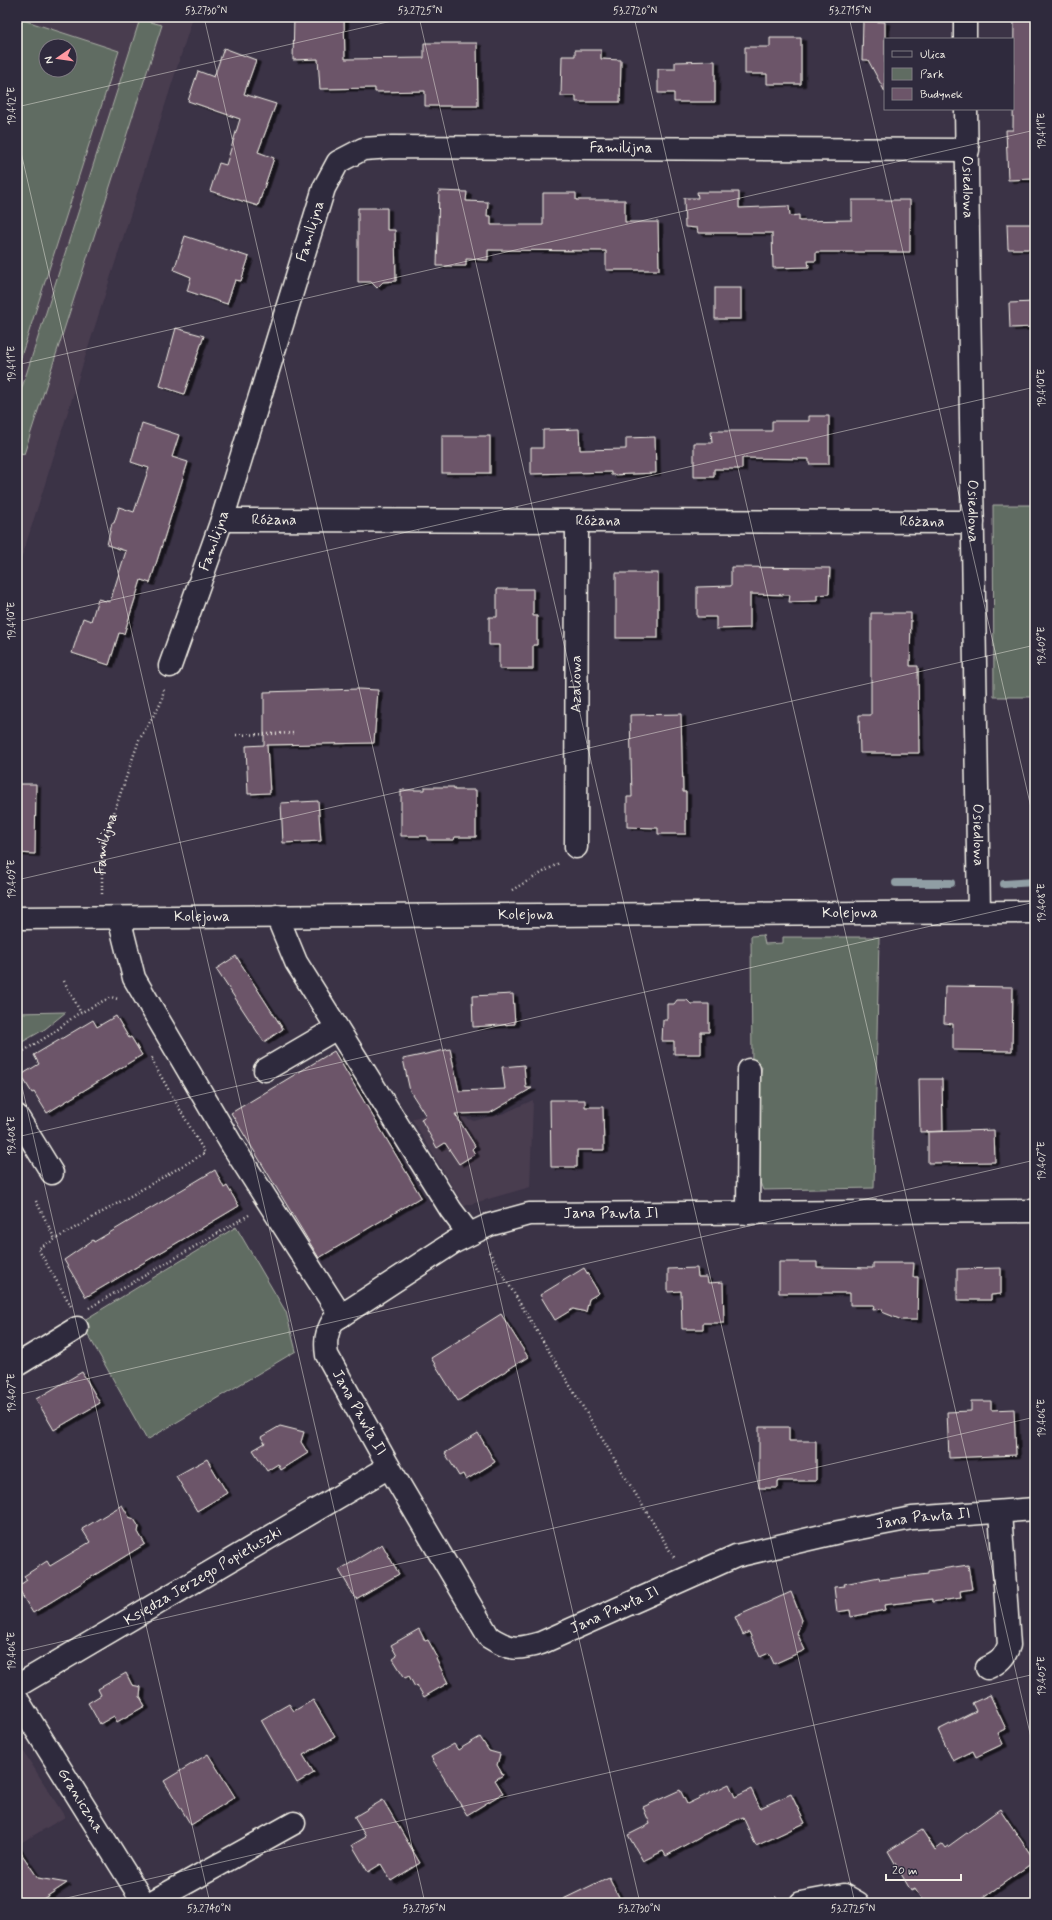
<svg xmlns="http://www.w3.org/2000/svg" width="1052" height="1920" font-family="Mynerve,sans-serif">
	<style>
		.built { fill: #4a3d50; fill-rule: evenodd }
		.green { fill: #606c62; stroke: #aaaea5; fill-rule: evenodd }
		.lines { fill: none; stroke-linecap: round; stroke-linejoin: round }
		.stream { stroke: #909ea4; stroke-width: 8 }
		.building { fill: #6c5569; stroke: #f4f1e8; filter: url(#shadow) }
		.minor-casing { stroke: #f4f1e8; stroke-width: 25 }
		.path { stroke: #f4f1e8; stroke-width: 2.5; stroke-dasharray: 1 3; stroke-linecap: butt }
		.minor { stroke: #2f2a3d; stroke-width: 22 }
		.ticks { fill: none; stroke: #f4f1e8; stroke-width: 1; stroke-opacity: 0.45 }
		.labels { text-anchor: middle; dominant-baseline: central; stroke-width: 4; stroke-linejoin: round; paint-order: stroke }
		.street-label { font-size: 15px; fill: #f4f1e8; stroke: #2f2a3d }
		.neatline { fill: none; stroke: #f4f1e8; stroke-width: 1.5 }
		.ticks-label { font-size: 10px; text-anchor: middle; fill: #f4f1e8 }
	</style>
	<defs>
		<filter id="shadow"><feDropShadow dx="4.5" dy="2.5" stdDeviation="0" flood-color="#0009"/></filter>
	</defs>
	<rect width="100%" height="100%" fill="#3b3346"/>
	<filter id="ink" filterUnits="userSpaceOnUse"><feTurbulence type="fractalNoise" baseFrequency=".025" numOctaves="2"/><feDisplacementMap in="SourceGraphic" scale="8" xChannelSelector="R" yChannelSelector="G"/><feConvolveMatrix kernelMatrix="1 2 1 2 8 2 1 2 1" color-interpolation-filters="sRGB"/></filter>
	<g filter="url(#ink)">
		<g class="built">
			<path d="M17,17H193L17,572ZM46,46H70V70H46Z"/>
			<path d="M533,1100L530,1187L464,1206L412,1119L441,1109L474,1121L505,1113Z"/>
			<path d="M17,1741L65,1817L17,1845Z"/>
		</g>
		<g class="green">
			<path d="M17,18L119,51L17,369ZM46,46H70V70H46Z"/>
			<path d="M140,19L162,25L24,454L17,452V403Z"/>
			<path d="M993,505H1035V697H994Z"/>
			<path d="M763,935L765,944L783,943V937H879L874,1188L763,1190L758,1177V1085L762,1067L752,1068L751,936Z"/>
			<path d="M66,1012L45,1029L17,1045V1013Z"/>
			<path d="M236,1227L286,1312L296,1351L147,1440L81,1322Z"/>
		</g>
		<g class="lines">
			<g class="stream">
				<path d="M896,883H951"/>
				<path d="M1004,884L1035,882"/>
			</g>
		</g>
		<g class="building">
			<path d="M294,17H344L345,59L424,58V43H477L478,106H425V91L375,92V88L320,89L318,59L293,60Z"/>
			<path d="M1014,17H1035V179L1008,180L1006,130H1013Z"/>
			<path d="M863,21L885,22V92L868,60H862Z"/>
			<path d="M770,38H801V84H767V74H745V47H770Z"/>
			<path d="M224,48L256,60L244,94L276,104L258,152L274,158L258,206L210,191L219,163L226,165L240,119L188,101L198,71L214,77Z"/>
			<path d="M575,50H601V59L621,60L620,102H576V96H561L562,56H575Z"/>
			<path d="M715,61V102H674V93H658V69H675V62Z"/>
			<path d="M439,191L467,192L466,201L488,202L487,216H491V225H543V193H576V200H625V222H658L659,270H606V251L488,250V260L466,259V266H437Z"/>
			<path d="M697,192H739V208L789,206L790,216L799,215V221L852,220V200H910V252H816V261H808L809,267L773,268L772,233H698L697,228L685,227L684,198H698Z"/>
			<path d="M358,208H387V230H395L396,281L383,282L377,288L371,282H358Z"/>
			<path d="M1007,224H1035V245H1032V249H1008Z"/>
			<path d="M185,236L249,257L241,281L235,280L227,304L187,291L191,277L174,270Z"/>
			<rect x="715" y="288" width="26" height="31"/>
			<path d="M1035,302V327L1010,328L1009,303Z"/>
			<path d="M176,328L204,336L184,394L160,386Z"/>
			<path d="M809,416H829V464H809V459L742,458V469H714V477H694V443H712L711,431H772V421H809Z"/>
			<path d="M142,423L179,435L172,457L188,462L150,583L141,580L124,634L119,633L109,665L72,653L83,618L91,621L98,599L110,602L126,551L107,545L112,523H114L119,507L134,512L149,468L131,462Z"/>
			<path d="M579,429L580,450L626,449V438L655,437L656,473L611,475V472L531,474V448H543V430Z"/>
			<rect x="442" y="436" width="48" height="37"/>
			<path d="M731,567L830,568L829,594L817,595V601L789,602L790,595L750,594V628L716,629V617H697V587L731,586Z"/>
			<rect x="616" y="573" width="42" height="65"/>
			<path d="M497,589H533V616H537V645H533V669H499V645H489V617H497Z"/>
			<path d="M871,613H911L910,666H918L919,753H860L859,715H871Z"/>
			<path d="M358,689L378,690L374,743L267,745L270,793L248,794L246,746L264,745V692Z"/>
			<path d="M681,714L683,792H686V834H658V828L627,827V797H632L630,715Z"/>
			<path d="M17,784H36L35,854L17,853Z"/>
			<path d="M425,787H454V790H476V837H455L454,840H427V836H401V790H425Z"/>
			<path d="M318,801L321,841L283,843L281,803Z"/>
			<path d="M236,956L283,1029L264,1042L216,969Z"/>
			<path d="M945,986L1013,987L1012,1051L953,1050V1024L944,1023Z"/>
			<path d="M513,994L515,1024L473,1027L472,996Z"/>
			<path d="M677,1000H687L691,1004H709V1032H701V1054H674V1041H662L663,1020H667V1004H674Z"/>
			<path d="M116,1016L129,1038L131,1037L142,1055L47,1113L34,1092L32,1093L21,1075L39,1064L34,1055L93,1020L97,1027Z"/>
			<path d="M450,1049L459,1091L505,1089L502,1067L524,1065L526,1088H532L490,1113L455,1114L475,1146L472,1149L475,1154L459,1164L445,1143L437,1148L421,1119L426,1116L410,1091L403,1059Z"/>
			<path d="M334,1051L421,1197L319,1258L231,1113Z"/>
			<path d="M919,1079H942L943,1131L920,1132Z"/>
			<path d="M550,1100H585V1107H603L604,1150H577V1167H551Z"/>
			<path d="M994,1130L995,1162L928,1163V1132Z"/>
			<path d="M215,1170L224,1188L227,1186L239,1206L86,1297L64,1260L93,1240L94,1242Z"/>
			<path d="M779,1262H817V1267L873,1268V1263H914L913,1277H918L917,1320H902L882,1312L883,1309L873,1310L874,1305H850V1293H779Z"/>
			<path d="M584,1268L599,1293L589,1299L586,1312L573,1309L555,1320L540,1295Z"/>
			<path d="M697,1268L698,1277H707L708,1283L723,1282L724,1323H703V1329H682L681,1291L668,1292V1269Z"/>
			<path d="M1001,1268V1294L991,1295V1300H957V1269Z"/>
			<path d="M501,1314L528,1357L458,1401L431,1358Z"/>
			<path d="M82,1372L100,1403L54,1430L36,1399Z"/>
			<path d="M971,1401H991V1410L1014,1409L1016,1455L949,1458L947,1412L971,1411Z"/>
			<path d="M280,1426L304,1432L301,1442L308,1453L281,1470L278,1464L267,1471L253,1450L265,1443L261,1437Z"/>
			<path d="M759,1427H789V1441H816V1481H778V1488H759Z"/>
			<path d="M478,1433L495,1462L466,1480L463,1474L459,1476L445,1453Z"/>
			<path d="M207,1459L227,1493L197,1511L176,1476Z"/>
			<path d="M122,1505L129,1517L134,1519L139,1527L138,1532L145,1544L33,1613L17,1587L27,1580L24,1576L47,1561L50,1566L90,1542L82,1529Z"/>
			<path d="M382,1544L399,1574L356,1599L339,1570Z"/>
			<path d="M968,1565L972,1589L960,1591L961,1598L932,1602V1599L884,1605L885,1610L851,1617L850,1610L837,1612L834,1587L845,1586L844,1584L879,1577L880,1580L928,1574V1571Z"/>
			<path d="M791,1592L802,1620L797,1633L805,1650L774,1664L769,1653L760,1657L749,1632L743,1635L735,1617Z"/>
			<path d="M419,1629L425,1641L428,1640L438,1658L436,1659L448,1683L424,1697L417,1685L415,1687L409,1676L405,1678L393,1659L397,1656L391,1645Z"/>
			<path d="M126,1673L132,1685L141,1687L140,1697L145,1706L117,1722L114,1716L100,1724L88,1703L101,1695L98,1689Z"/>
			<path d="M990,1695L1006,1729L998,1733L1003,1744L976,1757L973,1751L953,1761L938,1730L976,1711L972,1703Z"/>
			<path d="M313,1700L335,1737L303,1755L314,1773L297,1783L261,1720L289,1704L294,1711Z"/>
			<path d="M480,1737L489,1751L500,1754L497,1765L503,1775L495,1780L503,1793L467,1815L431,1757L454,1744L458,1750Z"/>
			<path d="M208,1754L235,1797L191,1825L164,1781Z"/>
			<path d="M729,1784L735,1797L751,1789L760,1808L791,1794L805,1823L756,1846L743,1817L703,1835L666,1856L663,1851L643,1861L628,1835L650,1824L643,1807L680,1790L687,1804Z"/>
			<path d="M383,1800L420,1863L391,1881L381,1864L368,1872L352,1845L366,1837L354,1817Z"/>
			<path d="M1000,1809L1035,1861L977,1902L924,1903L915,1889L911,1891L888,1851L922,1830L935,1850L943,1844L946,1848Z"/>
			<path d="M17,1847L38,1878L67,1883L37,1903H17Z"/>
			<path d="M609,1877L622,1903H555Z"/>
		</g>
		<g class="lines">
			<g class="minor-casing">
				<g id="minor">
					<path d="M965,17V39"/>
					<path id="s2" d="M966,109L979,912"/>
					<path id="s3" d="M222,520L973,522"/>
					<path id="s4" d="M170,666L222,520L324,188L338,162L363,149L392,147L968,150"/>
					<path id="s5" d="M576,847L577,522"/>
					<path d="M277,916L296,962L451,1210L469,1234"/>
					<path id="s6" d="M17,918L1035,912"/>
					<path d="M119,918L134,978L232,1145L341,1316"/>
					<path d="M265,1070L337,1028"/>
					<path d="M17,1116L52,1173"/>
					<path id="s7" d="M1035,1211L529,1214L489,1225L454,1242L333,1321C326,1333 325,1342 327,1355L389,1467L489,1637C509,1650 518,1650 541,1643L736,1556L839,1532L912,1518L1035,1509"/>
					<path d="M748,1213L749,1070"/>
					<path d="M17,1365L77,1328"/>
					<path d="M987,1668C999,1663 1005,1657 1009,1645L1000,1512"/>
					<path id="s8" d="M17,1686L389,1467"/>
					<path id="s9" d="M17,1699L144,1903"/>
					<path d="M150,1903L294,1823"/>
					<path d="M801,1903L844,1895L858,1903"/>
				</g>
			</g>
			<g class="path">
				<path d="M236,735L296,733"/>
				<path d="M512,890L559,863"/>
				<path id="s1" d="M102,894V847L139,740L161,703L164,689"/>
				<path d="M64,981L81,1013"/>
				<path d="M17,1055L53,1033L76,1015L111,997L118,999"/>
				<path d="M36,1201L55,1239"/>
				<path d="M489,1252L675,1559"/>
				<path d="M71,1306L38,1249L205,1153L151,1059L154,1057"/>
				<path d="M89,1308L249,1215"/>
				<path d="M17,1649L21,1655"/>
				<path d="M765,1903L779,1896"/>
			</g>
			<use href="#minor" class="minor"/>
		</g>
	</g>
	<path class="ticks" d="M204,17L640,1903M419,17L855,1903M634,17L1035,1755M849,17L1035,825M17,107L409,17M17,135L425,1903M17,365L1035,130M17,622L1035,387M17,880L1035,645M17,1065L210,1903M17,1137L1035,902M17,1395L1035,1160M17,1652L1035,1417M45,1903L1035,1674"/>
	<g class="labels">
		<g class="street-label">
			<text stroke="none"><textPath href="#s4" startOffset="818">Familijna</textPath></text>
			<text stroke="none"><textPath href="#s2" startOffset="78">Osiedlowa</textPath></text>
			<text stroke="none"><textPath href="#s4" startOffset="457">Familijna</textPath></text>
			<text stroke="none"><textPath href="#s2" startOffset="402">Osiedlowa</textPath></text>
			<text stroke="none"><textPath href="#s3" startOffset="52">Różana</textPath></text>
			<text stroke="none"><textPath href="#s3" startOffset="376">Różana</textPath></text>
			<text stroke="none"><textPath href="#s3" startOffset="700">Różana</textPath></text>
			<text stroke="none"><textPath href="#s4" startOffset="133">Familijna</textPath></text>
			<text stroke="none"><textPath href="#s5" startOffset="163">Azaliowa</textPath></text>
			<text stroke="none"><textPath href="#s2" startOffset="726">Osiedlowa</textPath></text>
			<text stroke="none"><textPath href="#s1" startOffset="51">Familijna</textPath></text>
			<text stroke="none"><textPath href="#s6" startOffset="833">Kolejowa</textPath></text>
			<text stroke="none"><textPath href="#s6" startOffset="509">Kolejowa</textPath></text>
			<text stroke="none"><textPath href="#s6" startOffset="185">Kolejowa</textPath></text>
			<text x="611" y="1214">Jana Pawła II</text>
			<text stroke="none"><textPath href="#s7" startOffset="832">Jana Pawła II</textPath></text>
			<text stroke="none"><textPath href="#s7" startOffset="1551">Jana Pawła II</textPath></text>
			<text stroke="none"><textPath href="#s8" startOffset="216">Księdza Jerzego Popiełuszki</textPath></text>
			<text stroke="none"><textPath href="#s7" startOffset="1227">Jana Pawła II</textPath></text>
			<text stroke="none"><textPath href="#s9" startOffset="120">Graniczna</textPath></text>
		</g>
	</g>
	<rect width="1052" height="1920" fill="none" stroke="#2f2a3d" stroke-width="44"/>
	<rect x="884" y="38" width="130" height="72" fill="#2f2a3d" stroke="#7e7a81"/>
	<rect x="892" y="51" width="20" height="6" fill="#2f2a3d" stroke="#7e7a81"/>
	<text x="920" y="58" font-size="12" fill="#f4f1e8">Ulica</text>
	<rect x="892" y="68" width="20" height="12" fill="#606c62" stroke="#7e7a81"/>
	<text x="920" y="78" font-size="12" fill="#f4f1e8">Park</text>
	<rect x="892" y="88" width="20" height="12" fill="#6c5569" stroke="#7e7a81"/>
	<text x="920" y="98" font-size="12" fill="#f4f1e8">Budynek</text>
	<g transform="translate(58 58) rotate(257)"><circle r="19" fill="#2f2a3d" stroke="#7e7a81"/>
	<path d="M0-3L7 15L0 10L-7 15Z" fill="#ff9aa2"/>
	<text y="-6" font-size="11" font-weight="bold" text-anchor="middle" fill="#f4f1e8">N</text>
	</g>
	<path d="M886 1874v6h75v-6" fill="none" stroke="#f4f1e8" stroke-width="2"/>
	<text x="892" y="1874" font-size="12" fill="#f4f1e8" stroke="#2f2a3d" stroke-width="3" paint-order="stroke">20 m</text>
	<rect x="22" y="22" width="1008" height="1876" class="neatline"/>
	<g class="ticks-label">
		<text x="206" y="14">53.2730°N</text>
		<text x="420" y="14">53.2725°N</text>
		<text x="635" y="14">53.2720°N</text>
		<text x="850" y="14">53.2715°N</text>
		<text transform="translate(11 106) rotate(-90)" y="4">19.412°E</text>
		<text transform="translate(1041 131) rotate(-90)" y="4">19.411°E</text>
		<text transform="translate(11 364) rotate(-90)" y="4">19.411°E</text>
		<text transform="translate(1041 388) rotate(-90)" y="4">19.410°E</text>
		<text transform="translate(11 621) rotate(-90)" y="4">19.410°E</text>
		<text transform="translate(1041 646) rotate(-90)" y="4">19.409°E</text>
		<text transform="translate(11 879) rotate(-90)" y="4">19.409°E</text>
		<text transform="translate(1041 903) rotate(-90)" y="4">19.408°E</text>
		<text transform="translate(11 1136) rotate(-90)" y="4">19.408°E</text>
		<text transform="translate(1041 1161) rotate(-90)" y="4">19.407°E</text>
		<text transform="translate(11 1393) rotate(-90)" y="4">19.407°E</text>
		<text transform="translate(1041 1418) rotate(-90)" y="4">19.406°E</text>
		<text transform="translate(11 1651) rotate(-90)" y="4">19.406°E</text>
		<text transform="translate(1041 1676) rotate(-90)" y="4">19.405°E</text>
		<text x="209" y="1912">53.2740°N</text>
		<text x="424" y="1912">53.2735°N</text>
		<text x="639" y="1912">53.2730°N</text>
		<text x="853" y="1912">53.2725°N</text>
	</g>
</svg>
